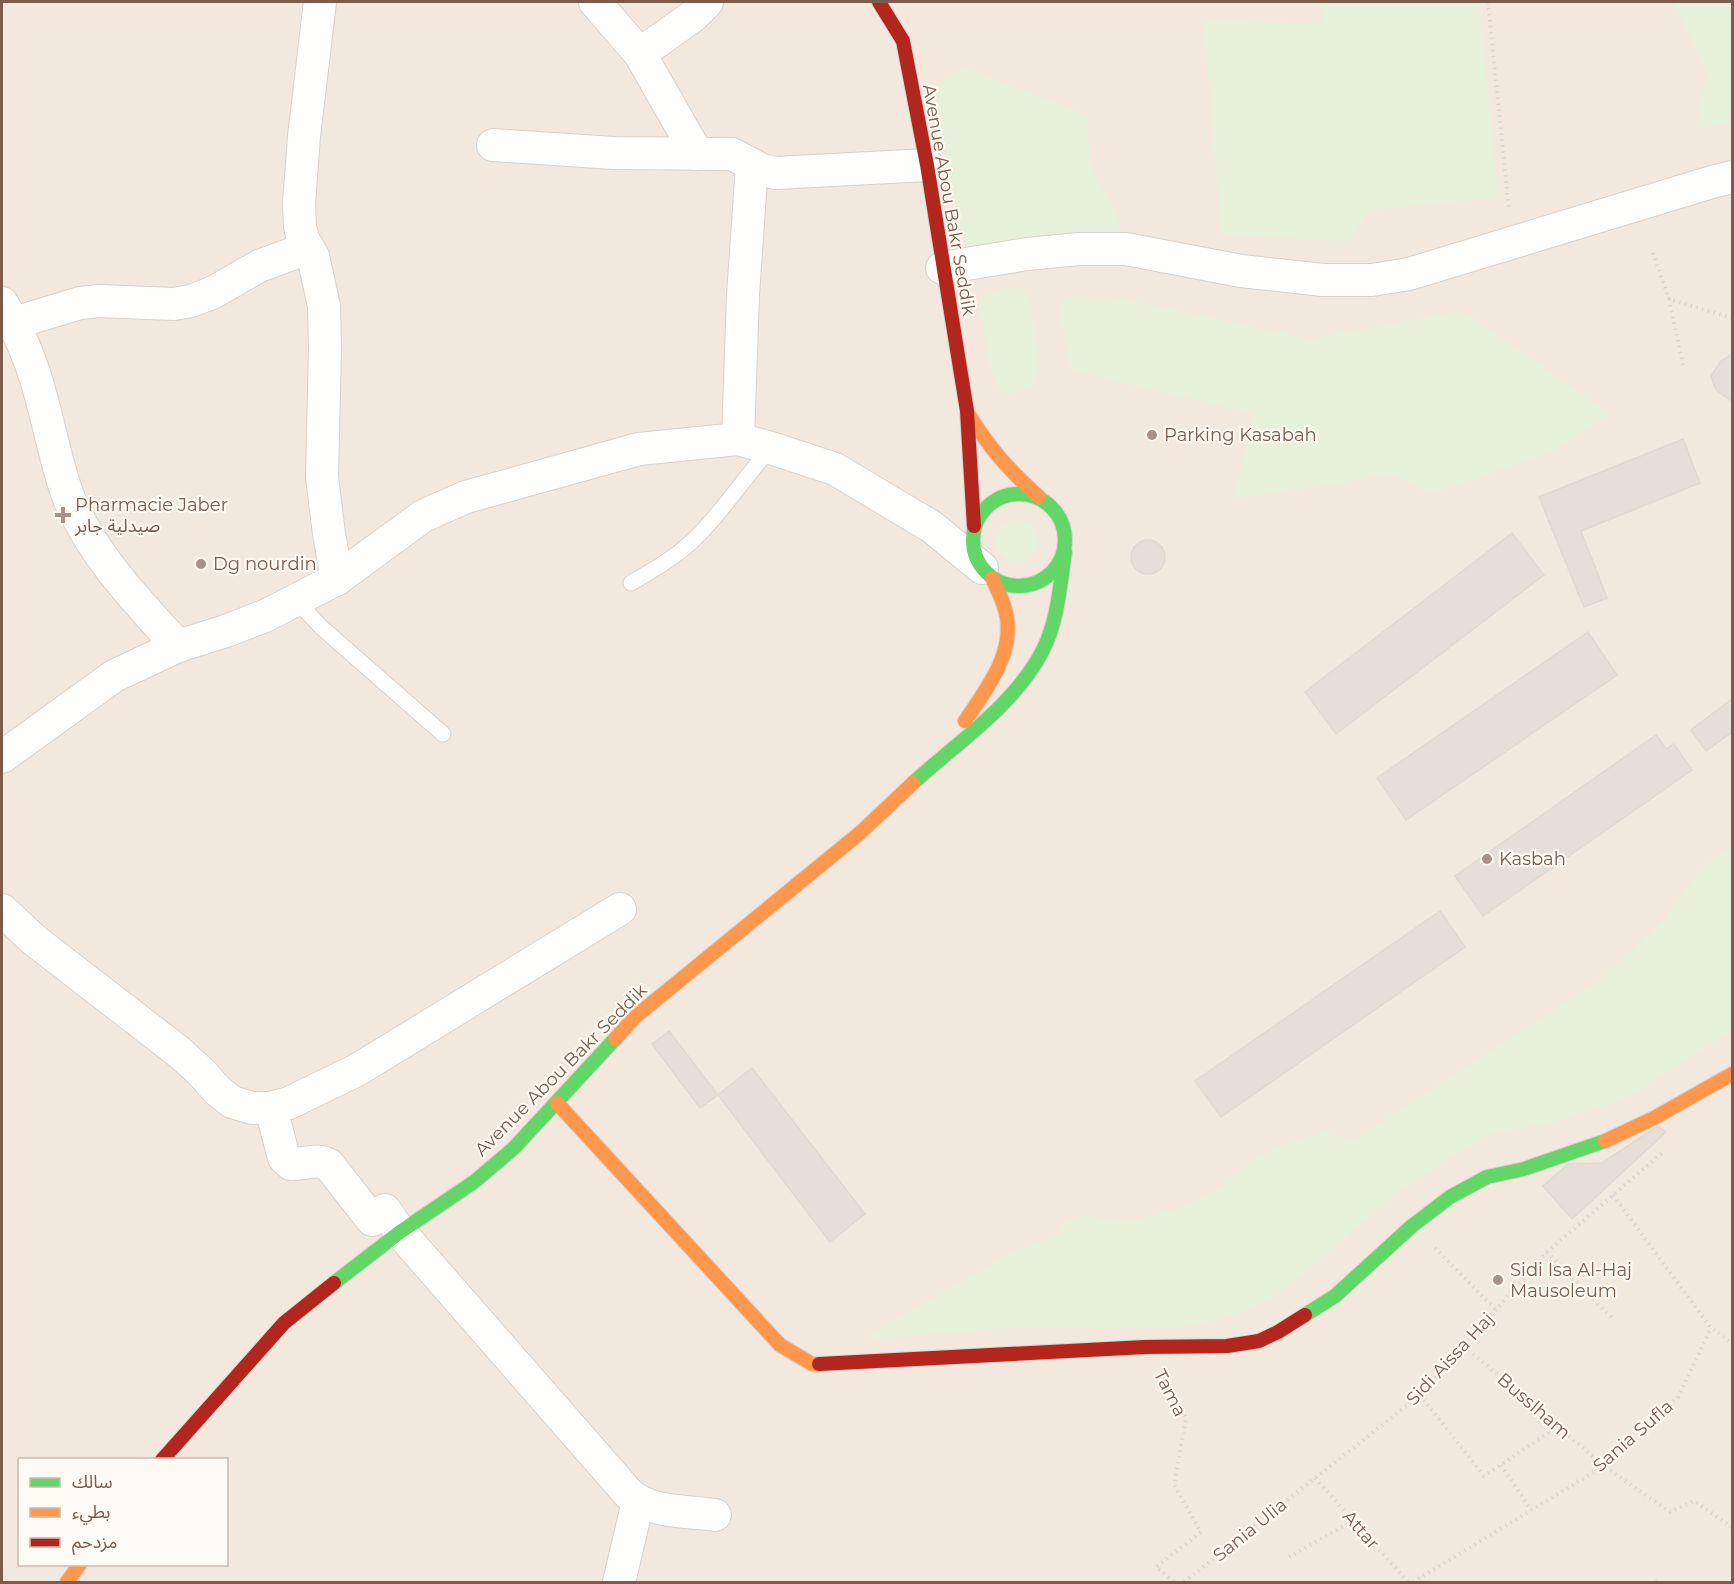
<svg xmlns="http://www.w3.org/2000/svg" width="1734" height="1584" font-family="Montserrat,'Noto Sans Arabic',sans-serif">
	<style>
		.residential { fill: #f2e8de; fill-rule: evenodd }
		.green { fill: #e7f0db }
		.building { fill: #e6ded7; stroke: #e2d8d2; stroke-width: 1.5 }
		.lines { fill: none; stroke-linecap: round; stroke-linejoin: round }
		.lane-casing { stroke: #d7d1cb; stroke-width: 17 }
		.street-casing { stroke: #d7d1cb; stroke-width: 34 }
		.fast-casing { stroke: #d9d2cb; stroke-width: 16 }
		.slow-casing { stroke: #d9d2cb; stroke-width: 16 }
		.jam-casing { stroke: #d9d2cb; stroke-width: 16 }
		.path { stroke: #dcd5d0; stroke-width: 4; stroke-dasharray: 1.5 4.5; stroke-linecap: butt }
		.lane { stroke: #fefefd; stroke-width: 15 }
		.street { stroke: #fefefd; stroke-width: 32 }
		.fast { stroke: #63d668; stroke-width: 14 }
		.slow { stroke: #ff974d; stroke-width: 14 }
		.jam { stroke: #b3261e; stroke-width: 14 }
		.poi-dot { fill: #a69286; stroke: #fffaf3; stroke-width: 2 }
		.labels { text-anchor: middle; dominant-baseline: central; stroke-width: 4.5; stroke-linejoin: round; paint-order: stroke }
		.street-label { font-size: 18px; fill: #7a5c4d; stroke: #fffaf3 }
		.poi-label { font-size: 18px; fill: #7a5c4d; stroke: #fffaf3; text-anchor: start }
	</style>
	<rect width="100%" height="100%" fill="#f9f5f0"/>
	<path class="residential" d="M2,2H1732V1582H2ZM20,1460H226V1564H20Z"/>
	<g class="green">
		<path d="M1322,2H1479L1498,198L1370,210L1349,241L1221,235L1204,21L1322,24Z"/>
		<path d="M1673,2H1732V123L1696,129L1707,73Z"/>
		<path d="M965,68L1087,115L1090,169L1116,210L1122,237L967,252L929,89Z"/>
		<path d="M1018,287L1030,296L1039,362L1032,386C1023,391 1011,398 1001,390C989,381 983,320 980,302C986,290 1005,289 1018,287Z"/>
		<path d="M1075,296L1120,298L1310,339L1463,311L1610,414L1550,453L1430,494L1395,474L1234,499L1254,414L1071,370L1059,307Z"/>
		<circle cx="1017" cy="541" r="21"/>
		<path d="M1732,847V1030L1629,1097L1553,1122L1490,1134L1447,1160L1388,1200L1306,1272L1266,1301L1236,1314L1209,1323L1168,1328L1014,1327L861,1340L1011,1253L1061,1235L1060,1225L1082,1215L1125,1222L1178,1209L1216,1191L1256,1158L1300,1139L1326,1133L1354,1140L1600,980L1665,919L1701,869Z"/>
	</g>
	<g class="building">
		<path d="M1732,354V401L1716,390L1711,376L1720,362Z"/>
		<path d="M1683,439L1700,483L1581,531L1607,598L1584,607L1539,497Z"/>
		<path d="M1512,533L1544,575L1336,734L1305,692Z"/>
		<circle cx="1148" cy="557" r="17"/>
		<path d="M1588,632L1617,675L1406,820L1377,778Z"/>
		<path d="M1732,699V732L1706,751L1691,730Z"/>
		<path d="M1656,735L1666,749L1674,744L1692,770L1483,916L1455,876Z"/>
		<path d="M1440,911L1465,947L1221,1117L1195,1081Z"/>
		<path d="M669,1031L718,1095L700,1108L652,1044Z"/>
		<path d="M752,1068L865,1214L830,1242L718,1095Z"/>
		<path d="M1658,1126L1666,1132L1572,1219L1543,1186L1568,1164L1602,1163Z"/>
	</g>
	<g class="lines">
		<g class="lane-casing">
			<g id="lane">
				<path d="M631,583C648,573 666,563 682,550C717,521 741,481 771,448"/>
				<path d="M296,600L321,627L443,734"/>
			</g>
		</g>
		<g class="street-casing">
			<g id="street">
				<path d="M320,2L304,136L299,204L300,227L303,239L313,256L324,306L325,348L322,477L329,534L337,579"/>
				<path d="M595,2L640,54L697,154"/>
				<path d="M640,54L693,16L707,2"/>
				<path d="M493,145L613,153L732,154L762,170L776,173L927,165"/>
				<path d="M942,268L1027,254L1079,249H1126L1241,271L1323,280H1372L1409,274L1712,182L1732,177"/>
				<path d="M2,303C21,334 34,368 43,404C51,434 57,466 68,496C91,554 137,601 178,646"/>
				<path d="M14,323L80,303L99,301L174,304L191,301L214,292L259,266L308,248"/>
				<path d="M738,439L743,295L752,165"/>
				<path d="M2,757L114,676L178,646L226,631L267,615L337,579L423,516L466,497L639,449L738,439L771,448L835,469L932,527L982,568"/>
				<path d="M2,910L34,940L179,1052L201,1072L218,1091L232,1102L252,1108H271L289,1103L357,1070L620,909"/>
				<path d="M271,1108L284,1158L291,1164C305,1165 316,1157 329,1165L372,1220L385,1210L400,1232L629,1494C651,1513 687,1511 715,1515"/>
				<path d="M619,1582L638,1502"/>
			</g>
		</g>
		<g class="fast-casing">
			<g id="fast">
				<circle cx="1019" cy="540" r="46"/>
				<path d="M913,783C958,742 1015,705 1043,650C1058,620 1060,585 1065,552"/>
				<path d="M334,1283L400,1232L474,1182L514,1148L615,1039"/>
				<path d="M1305,1315L1335,1296L1412,1226L1450,1197L1487,1177L1524,1169L1605,1141"/>
			</g>
		</g>
		<g class="slow-casing">
			<g id="slow">
				<path d="M969,415C991,450 1008,469 1039,497"/>
				<path d="M965,721C985,691 1013,656 1007,618C1005,604 998,591 992,578"/>
				<path d="M615,1039L635,1017L860,833L913,783"/>
				<path d="M557,1103L780,1345L812,1364H819"/>
				<path d="M1605,1141L1654,1118L1732,1074"/>
				<path d="M67,1582L80,1564"/>
			</g>
		</g>
		<g class="jam-casing">
			<g id="jam">
				<path d="M879,2L903,41L927,165L967,411L974,526"/>
				<path d="M819,1364L1145,1347L1227,1346L1259,1341L1278,1332L1305,1315"/>
				<path d="M162,1460L284,1323L334,1283"/>
			</g>
		</g>
		<g class="path">
			<path d="M1488,2L1509,210"/>
			<path d="M1653,253L1669,299"/>
			<path d="M1683,365L1669,299L1732,318"/>
			<path d="M1613,1195L1711,1328L1732,1343"/>
			<path d="M1435,1248L1496,1310"/>
			<path d="M1547,1252L1613,1319"/>
			<path d="M1464,1346L1604,1466L1670,1512L1694,1501L1732,1527"/>
			<path d="M1163,1379L1186,1418L1174,1485L1201,1532L1156,1567L1174,1582"/>
			<path d="M1420,1395L1484,1476L1557,1427"/>
			<path d="M1501,1465L1531,1510"/>
			<path d="M1315,1478L1408,1582"/>
			<path d="M1289,1557L1353,1521"/>
			<path d="M1184,1582L1420,1395L1547,1252L1662,1153"/>
			<path d="M1413,1582L1604,1466L1678,1397L1711,1328"/>
			<path d="M1656,1582L1660,1580"/>
		</g>
		<use href="#lane" class="lane"/>
		<use href="#street" class="street"/>
		<use href="#fast" class="fast"/>
		<use href="#slow" class="slow"/>
		<use href="#jam" class="jam"/>
	</g>
	<g class="poi-dot">
		<circle cx="1152" cy="435" r="6"/>
		<path d="M60 506h6v6h6v6h-6v6h-6v-6h-6v-6h6z"/>
		<circle cx="201" cy="564" r="6"/>
		<circle cx="1487" cy="859" r="6"/>
		<circle cx="1498" cy="1280" r="6"/>
	</g>
	<g class="labels">
		<g class="street-label">
			<text transform="translate(949 200) rotate(80)">Avenue Abou Bakr Seddik</text>
			<text transform="translate(561 1070) rotate(-45)">Avenue Abou Bakr Seddik</text>
			<text transform="translate(1450 1359) rotate(-47)">Sidi Aissa Haj</text>
			<text transform="translate(1170 1393) rotate(63)">Tama</text>
			<text transform="translate(1534 1406) rotate(41)">Busslham</text>
			<text transform="translate(1633 1436) rotate(-41)">Sania Sufla</text>
			<text transform="translate(1250 1530) rotate(-39)">Sania Ulia</text>
			<text transform="translate(1361 1530) rotate(49)">Attar</text>
		</g>
		<g class="poi-label">
			<text x="1164" y="435">Parking Kasabah</text>
			<text x="75" y="505">Pharmacie Jaber<tspan x="75" dy="21">صيدلية جابر</tspan></text>
			<text x="213" y="564">Dg nourdin</text>
			<text x="1499" y="859">Kasbah</text>
			<text x="1510" y="1270">Sidi Isa Al-Haj<tspan x="1510" dy="21">Mausoleum</tspan></text>
		</g>
	</g>
	<rect width="1734" height="1584" fill="none" stroke="#7a5c4d" stroke-width="6"/>
	<rect x="18" y="1458" width="210" height="108" fill="#fffaf3" stroke="#cabbb1" stroke-width="1.5"/>
	<rect x="30" y="1478" width="30" height="9" fill="#63d668" stroke="#cabbb1" stroke-width="1.5"/>
	<text x="72" y="1488" font-size="18" fill="#7a5c4d">سالك</text>
	<rect x="30" y="1508" width="30" height="9" fill="#ff974d" stroke="#cabbb1" stroke-width="1.5"/>
	<text x="72" y="1518" font-size="18" fill="#7a5c4d">بطيء</text>
	<rect x="30" y="1538" width="30" height="9" fill="#b3261e" stroke="#cabbb1" stroke-width="1.5"/>
	<text x="72" y="1548" font-size="18" fill="#7a5c4d">مزدحم</text>
</svg>
